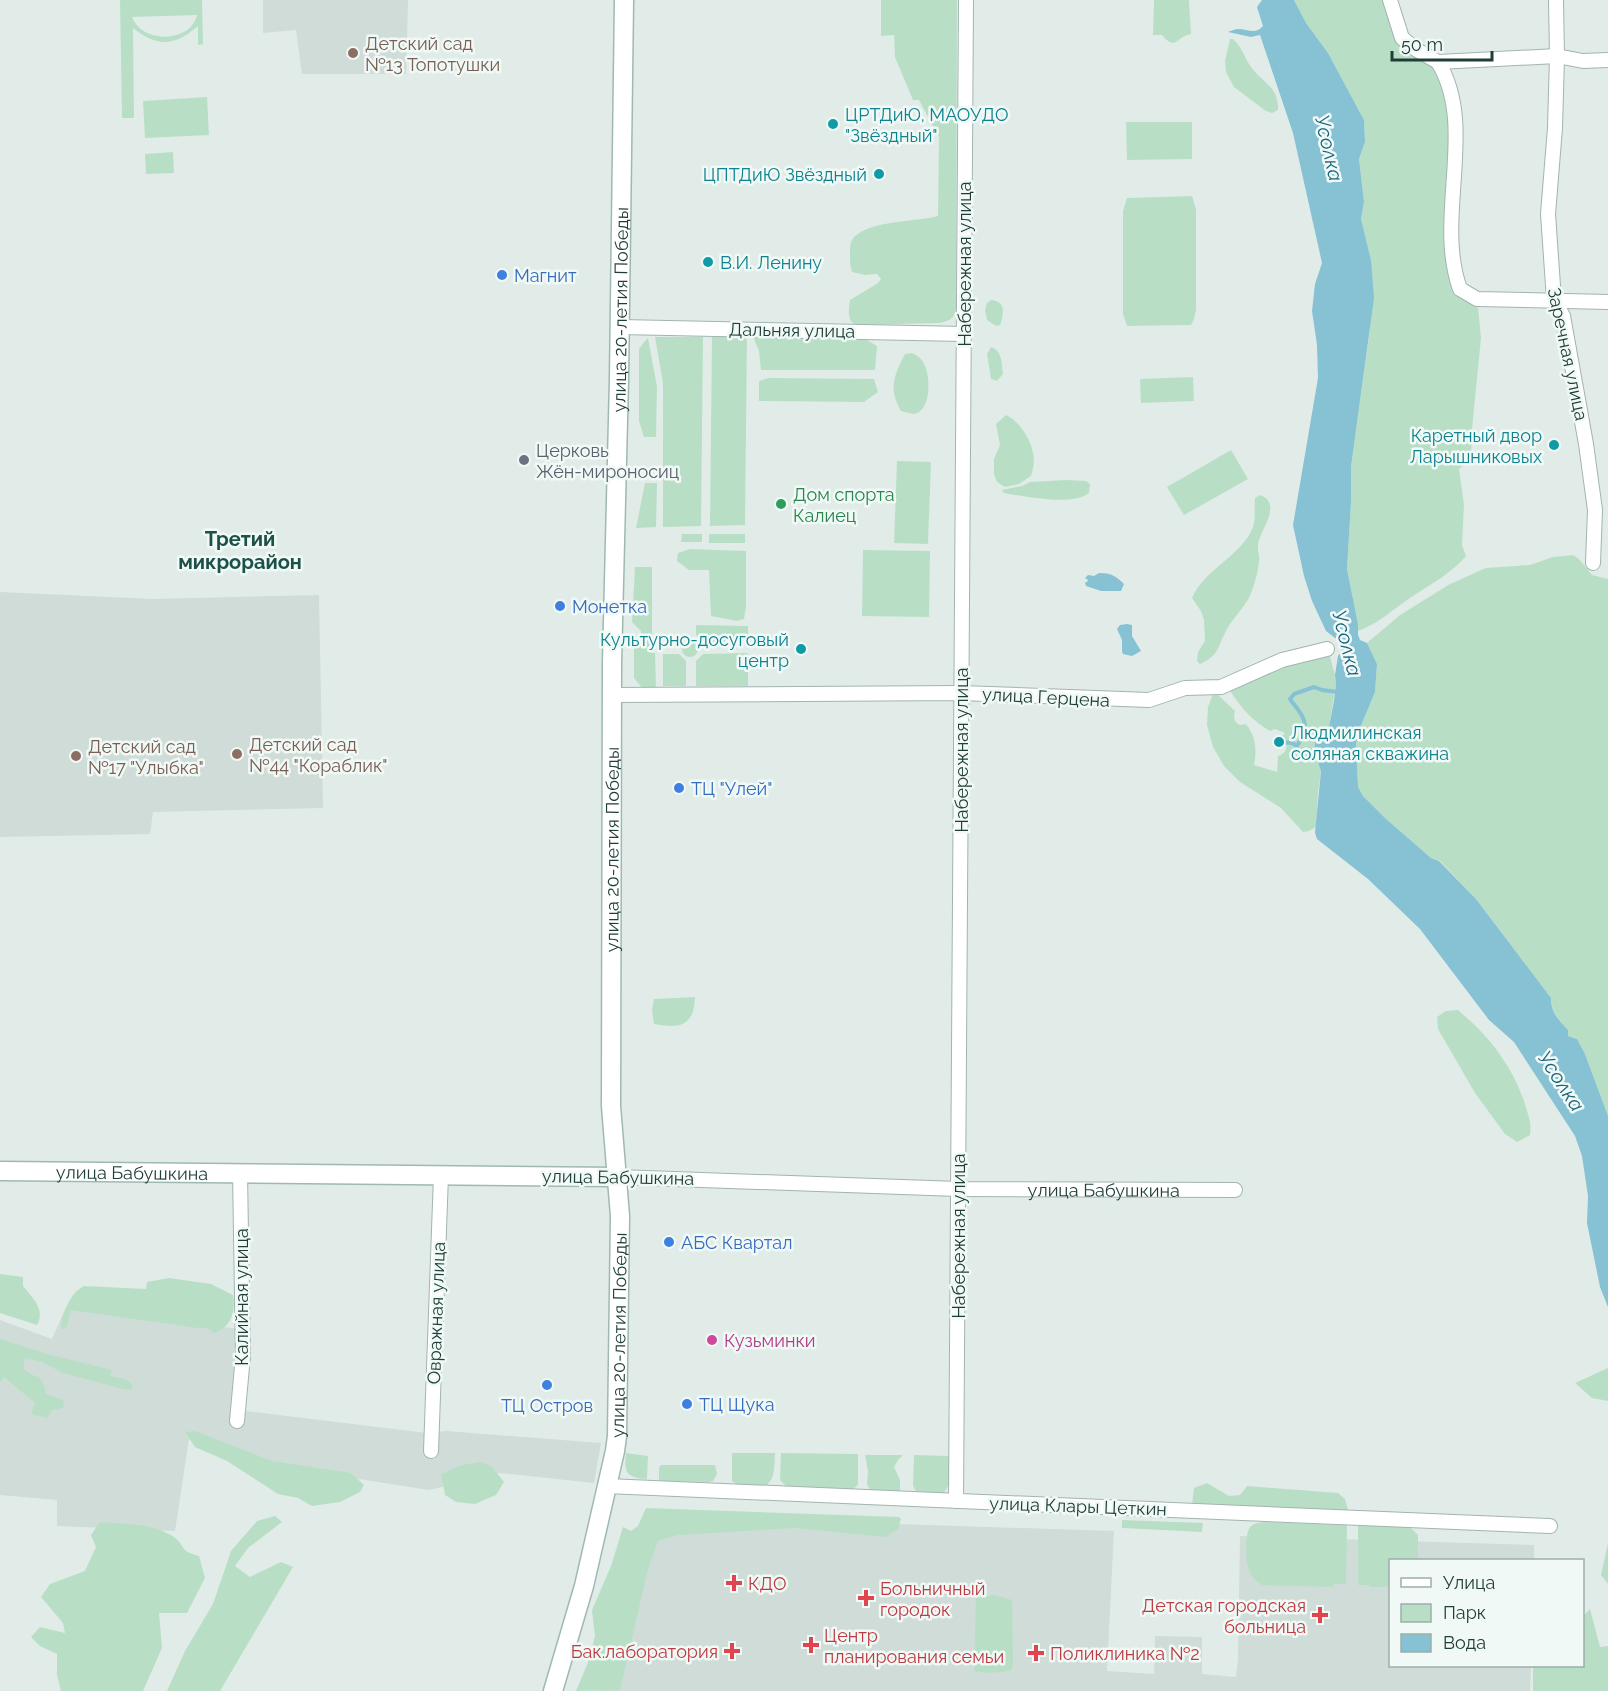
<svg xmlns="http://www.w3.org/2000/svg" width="1608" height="1691" font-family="Raleway,sans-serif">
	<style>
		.built { fill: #cfdcd7 }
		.green { fill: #b8dfc6; fill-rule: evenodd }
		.water { fill: #86c1d4 }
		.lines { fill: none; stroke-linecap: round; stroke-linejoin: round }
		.stream { stroke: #86c1d4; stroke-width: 4 }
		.street-casing { stroke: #a3b4b0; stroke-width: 16 }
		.secondary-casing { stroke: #9fb9b2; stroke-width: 21 }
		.street { stroke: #fff; stroke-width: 14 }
		.secondary { stroke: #fff; stroke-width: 18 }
		.education-dot { fill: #8d6e63; stroke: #f1f9f6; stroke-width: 2 }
		.culture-dot { fill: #0f9aa8; stroke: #f1f9f6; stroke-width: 2 }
		.shop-dot { fill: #3f7fe0; stroke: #f1f9f6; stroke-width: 2 }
		.worship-dot { fill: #6b7280; stroke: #f1f9f6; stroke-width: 2 }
		.leisure-dot { fill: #2e9e5b; stroke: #f1f9f6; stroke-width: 2 }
		.hotel-dot { fill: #d1479c; stroke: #f1f9f6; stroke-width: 2 }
		.health-dot { fill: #e0444e; stroke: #f1f9f6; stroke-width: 2 }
		.labels { text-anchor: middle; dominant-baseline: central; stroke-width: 5; stroke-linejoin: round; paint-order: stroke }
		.education-label { font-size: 18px; fill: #785e54; stroke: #f1f9f6; text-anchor: start }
		.culture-label { font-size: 18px; fill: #0d838f; stroke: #f1f9f6; text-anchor: start }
		.street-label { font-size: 18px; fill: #203e39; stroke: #f1f9f6 }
		.shop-label { font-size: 18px; fill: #366cbe; stroke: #f1f9f6; text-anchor: start }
		.worship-label { font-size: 18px; fill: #5b616d; stroke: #f1f9f6; text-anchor: start }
		.leisure-label { font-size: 18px; fill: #27864d; stroke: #f1f9f6; text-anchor: start }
		.hotel-label { font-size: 18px; fill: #b23c85; stroke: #f1f9f6; text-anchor: start }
		.health-label { font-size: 18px; fill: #be3a42; stroke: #f1f9f6; text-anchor: start }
		.water-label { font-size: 20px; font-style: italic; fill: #17637d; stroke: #f1f9f6 }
		.neighbourhood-label { font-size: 20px; font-weight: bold; fill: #1b5149; stroke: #f1f9f6 }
	</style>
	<rect width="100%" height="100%" fill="#e1ece8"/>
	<g class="built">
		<path d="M263,0H408L406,74H302L296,30L263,33Z"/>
		<path d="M0,592L153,599L319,595L323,808L153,812L150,834L0,837Z"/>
		<path d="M66,1307L247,1330L245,1411L427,1433L446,1431L601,1443L594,1483L500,1473L429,1490L257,1463L189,1439L175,1531L57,1526V1500L0,1495V1320L52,1339Z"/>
		<path d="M646,1516L1114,1531L1107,1671L1154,1674L1155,1636L1202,1637V1674L1236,1677L1238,1659L1240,1536L1534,1545V1560H1390V1666H1531L1530,1691H597Z"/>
	</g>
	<g class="green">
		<path d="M120,0H202L203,44L198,45V26C174,47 157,47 133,28L134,118H122ZM197,15C191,43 142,44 132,17Z"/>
		<path d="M881,0H957L956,312C953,319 948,321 940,323L857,325C846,322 849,309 850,300L878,283L881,279L877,274L865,275L852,272C850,266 850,260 850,254C850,247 850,241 855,236C874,220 915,222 938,216L939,137L919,100H913L895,57L894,35L881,36Z"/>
		<path d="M1154,0H1189L1191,34C1177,36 1176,52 1162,35H1153Z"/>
		<path d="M1294,0H1387L1399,35L1435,64L1450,106L1447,244L1471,301L1478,308L1481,338L1472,429L1471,458L1459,469L1464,505L1462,545L1466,556C1451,574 1429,585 1410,598C1392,610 1378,624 1358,631V624L1347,569L1351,502V467L1370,329L1371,260L1361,219L1364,202L1359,159L1365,142L1364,120L1328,53L1306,23Z"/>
		<path d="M1230,39H1233C1242,47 1244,57 1251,67C1262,82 1279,87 1278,110L1272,113L1266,111L1234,87L1226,72L1225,61Z"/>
		<path d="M207,97L209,135L145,138L143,101Z"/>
		<path d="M1126,122H1192V159L1127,160Z"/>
		<path d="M173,152L174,173L146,174L145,154Z"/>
		<path d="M1192,196L1196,209V310L1194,319L1191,325L1127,326L1123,314V211L1127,198Z"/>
		<path d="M991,300C1006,301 1004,314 1000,325L996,326L987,320L985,310L987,303Z"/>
		<path d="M762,333L789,340L801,335L821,340H867L877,346L875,370H761L759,351L753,337Z"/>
		<path d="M655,337H703L701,526L663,527V383Z"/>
		<path d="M712,337H747L745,525L710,526Z"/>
		<path d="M648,338L657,387L656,437H644L639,421V349L644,342Z"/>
		<path d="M991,347C1002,350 1002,364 1003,374L997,381L991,379L987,354Z"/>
		<path d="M912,353C916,355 920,357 923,362C930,373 932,403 919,412C914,416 906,412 901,411C888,388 894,376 905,354Z"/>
		<path d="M1193,377L1194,401L1141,403L1140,379Z"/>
		<path d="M769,378L874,379L878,392L864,402L759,401V381Z"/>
		<path d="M1006,415C1021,422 1034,444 1034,461C1034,466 1032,472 1031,476L1019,484L1005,487L997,482L994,474V459L1000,445L996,424Z"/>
		<path d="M1231,450L1248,479L1184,515L1167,487Z"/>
		<path d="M897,461L931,462L928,544L894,543Z"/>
		<path d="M1066,480L1086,481L1090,484L1089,493C1072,506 1030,497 1009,494L1004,493L1002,490L1022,486L1030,482Z"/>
		<path d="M645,483H657L656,527L636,528Z"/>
		<path d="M1260,495C1283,503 1261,529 1258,544C1257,550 1260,556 1259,562C1258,572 1253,590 1249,598C1242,610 1231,620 1225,633C1217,649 1218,656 1200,664L1197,661L1198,652L1205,641L1204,620L1201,611L1192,598C1205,568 1241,557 1253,527C1256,518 1254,507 1255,498Z"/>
		<path d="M682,534H702V542H681Z"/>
		<rect x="709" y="534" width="36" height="9"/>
		<path d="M690,549L746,551V607L744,619L737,621L711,616L709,570H689L677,561L678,553Z"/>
		<path d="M863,550L930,551L929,617L862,616Z"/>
		<path d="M1573,555L1579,559L1592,575L1608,579V1116L1585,1054L1577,1039L1568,1036V1030C1559,1020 1552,1013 1551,998L1476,899L1440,861L1431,858L1385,818L1363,796L1358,787L1356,744L1360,728L1375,692L1377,664L1367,643L1400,615L1450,584L1486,568L1530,565L1553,557Z"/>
		<path d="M635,567H652V653H655L656,689H643L634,678V642L641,638V631L632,622Z"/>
		<path d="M696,625L748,626V641L703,642L696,635Z"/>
		<circle cx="690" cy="649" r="8"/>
		<path d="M748,653V686H696V661L703,654Z"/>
		<path d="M1329,653L1335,675L1336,684L1329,727L1315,743L1314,751L1321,771L1318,793L1316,827L1309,831L1303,832L1281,808L1240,782L1224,766L1213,747L1207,725L1208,707L1214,691L1235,711C1233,717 1234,722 1240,725L1246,724C1256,737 1257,749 1254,765L1277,772L1278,756C1288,753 1289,743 1282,736L1285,733L1275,729L1270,731C1251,720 1239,706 1228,687L1284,663Z"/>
		<path d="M663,654H679L686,661V686H663Z"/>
		<path d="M695,997C694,1026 680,1029 654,1024L652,1010L654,999Z"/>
		<path d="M1458,1010C1489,1036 1512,1065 1525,1104C1528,1115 1532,1123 1530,1135L1517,1142L1505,1134L1475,1093L1438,1029L1437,1017L1446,1011Z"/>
		<path d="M0,1274L23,1277V1286C32,1297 46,1310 37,1325L0,1313Z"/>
		<path d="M169,1278L211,1284L233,1295C236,1311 231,1328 214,1333L206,1328H198L71,1310L67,1326L63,1330L61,1327C63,1312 70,1293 84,1286L146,1289L147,1282Z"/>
		<path d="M0,1339L47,1354L112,1370L110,1376C119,1378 129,1378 133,1387L130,1390L123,1389L63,1373L42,1362L25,1358L23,1369L32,1375L39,1377L44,1385L46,1394L64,1400L63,1408L52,1410L47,1418L31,1414L35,1403L4,1377L0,1382Z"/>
		<path d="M1608,1368V1401L1592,1398L1575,1383Z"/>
		<path d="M195,1431L272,1461L351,1473L364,1485L360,1492L340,1502L312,1506L298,1498L278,1494L227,1461L195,1447L185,1432Z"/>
		<path d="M626,1453L648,1456L647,1479C626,1478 624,1472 626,1453Z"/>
		<path d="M732,1453H775C774,1464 776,1477 767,1485L736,1484L732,1481Z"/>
		<path d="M781,1453L858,1454V1485L853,1489L786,1486L780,1480Z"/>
		<path d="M865,1455H903L898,1460L894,1467L900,1480V1491L870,1490L867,1484L868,1471Z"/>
		<path d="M914,1455L949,1456C949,1468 953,1485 943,1493L916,1491L913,1486Z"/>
		<path d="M481,1462L492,1467L504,1482L496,1495L475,1504L456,1502L445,1495L441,1474L462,1465Z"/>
		<path d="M661,1465H715L717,1474L713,1481L709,1482L661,1481L659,1480V1468Z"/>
		<path d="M1207,1483L1229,1496L1240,1495L1247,1486L1338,1493L1345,1499L1348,1510L1246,1508L1198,1505L1192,1504L1194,1488Z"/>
		<path d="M646,1508L899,1517L901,1519L898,1529L885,1537L796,1528L677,1535L658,1541L648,1569L620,1690L576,1691L589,1660L595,1636L592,1610L611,1566L623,1527L631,1531L638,1526Z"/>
		<path d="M275,1516L282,1522L248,1548L235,1566L250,1577L281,1562L293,1567L220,1691H167L185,1651L213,1604L231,1551L257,1521Z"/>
		<path d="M1122,1520L1203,1523L1202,1532L1122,1528Z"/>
		<path d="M100,1522C125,1524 153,1523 174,1537C186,1546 179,1551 199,1556L205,1578L187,1613H159L162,1648L143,1691H61L57,1675V1654L40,1646L31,1637L40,1627L65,1633L63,1623L41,1597L50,1584L85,1571L96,1547L91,1535Z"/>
		<path d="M1264,1522L1347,1525L1346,1584H1334L1333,1587L1262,1585C1258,1582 1254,1579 1251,1575C1245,1566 1244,1536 1250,1527C1254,1523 1258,1523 1264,1522Z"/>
		<path d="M1358,1526H1409L1418,1535V1560H1390V1587H1370L1369,1585H1358Z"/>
		<path d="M1608,1543V1584L1601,1575Z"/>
		<path d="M994,1595L1012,1600L1013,1665L1011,1670C1001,1673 985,1674 974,1671L976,1598Z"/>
		<path d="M1590,1609L1600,1647L1608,1646V1691H1533V1666H1582L1583,1616Z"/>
	</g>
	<g class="water">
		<path d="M1262,0H1294L1306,23L1328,53L1364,120L1365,142L1359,159L1364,202L1361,219L1371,260L1374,298L1351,467V502L1347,569L1358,624V635L1360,640L1367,643L1377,664L1375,692L1360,728L1356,744L1358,787L1363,796L1385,818L1431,858L1439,861L1476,899L1551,998C1551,1013 1559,1020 1568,1030V1036L1577,1039L1585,1054L1608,1116V1307L1600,1287L1587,1223L1588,1196L1582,1156L1575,1136L1514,1042L1489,1020L1420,929L1368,879L1317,839L1315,833L1321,771L1314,751L1315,743L1329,727L1334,701L1336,684L1335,675L1338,656L1342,651L1339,641L1326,631L1312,601L1304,576L1293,525L1318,378L1317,345L1312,311L1315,284L1322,263L1293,133L1260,35L1251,37L1228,32C1231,31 1235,29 1238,29C1248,29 1255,35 1263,26L1257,7Z"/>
		<path d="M1099,573C1111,573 1116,576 1124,584L1121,591H1101L1086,586L1085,582H1087L1088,580L1085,578L1088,575L1094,576Z"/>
		<path d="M1127,624L1132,625V636L1141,651L1132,656L1123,654L1122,651V640L1117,629L1120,625Z"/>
	</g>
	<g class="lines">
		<path class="stream" d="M1279,742L1292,743L1297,746C1305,733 1309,725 1299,711C1296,706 1293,704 1290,699L1294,694L1314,687L1322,690L1338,692"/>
		<g class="street-casing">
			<g id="street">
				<path d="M1390,0L1402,38L1417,50L1438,62L1557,56L1583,61L1608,60"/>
				<path d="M1556,0L1557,56L1555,128L1548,214L1554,300L1563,316L1586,444L1595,510L1593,563"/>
				<path d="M1438,62C1478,127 1434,217 1460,289L1477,299L1608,302"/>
				<path d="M620,327L964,334"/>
				<path d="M612,695L961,693L1149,700L1185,688L1221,687L1282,660L1327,649"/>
				<path id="s1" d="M618,1177L958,1189L1235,1190"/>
				<path d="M237,1421L243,1356L240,1173"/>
				<path d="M431,1451L441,1175"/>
				<path d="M606,1486L1550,1526"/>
				<path d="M956,1501L966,0"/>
			</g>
		</g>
		<g class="secondary-casing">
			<g id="secondary">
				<path id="s2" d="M0,1171L618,1177"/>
				<path id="s3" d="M553,1691L584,1586L615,1451L617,1436L620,1216L611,1106L612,663L619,379L624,0"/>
			</g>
		</g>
		<use href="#street" class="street"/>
		<use href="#secondary" class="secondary"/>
	</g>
	<g class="education-dot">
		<circle cx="353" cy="53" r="6"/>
		<circle cx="237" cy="754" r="6"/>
		<circle cx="76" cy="756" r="6"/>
	</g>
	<g class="culture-dot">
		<circle cx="833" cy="124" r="6"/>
		<circle cx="879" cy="174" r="6"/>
		<circle cx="708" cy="262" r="6"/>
		<circle cx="1554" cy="445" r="6"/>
		<circle cx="801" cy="649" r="6"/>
		<circle cx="1279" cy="742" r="6"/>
	</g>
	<g class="shop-dot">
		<circle cx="502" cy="275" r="6"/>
		<circle cx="560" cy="606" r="6"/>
		<circle cx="679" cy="788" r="6"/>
		<circle cx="669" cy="1242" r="6"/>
		<circle cx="547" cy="1385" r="6"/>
		<circle cx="687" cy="1404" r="6"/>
	</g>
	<circle class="worship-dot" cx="524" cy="460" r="6"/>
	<circle class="leisure-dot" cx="781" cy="504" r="6"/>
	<circle class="hotel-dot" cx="712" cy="1340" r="6"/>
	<g class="health-dot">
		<path d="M731 1574h6v6h6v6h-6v6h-6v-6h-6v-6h6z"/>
		<path d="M863 1589h6v6h6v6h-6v6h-6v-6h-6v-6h6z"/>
		<path d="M1317 1606h6v6h6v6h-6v6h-6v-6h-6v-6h6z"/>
		<path d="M808 1636h6v6h6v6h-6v6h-6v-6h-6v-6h6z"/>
		<path d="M729 1642h6v6h6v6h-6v6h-6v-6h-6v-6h6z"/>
		<path d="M1033 1644h6v6h6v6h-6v6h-6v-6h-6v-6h6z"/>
	</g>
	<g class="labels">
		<g class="education-label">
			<text x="365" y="43">Детский сад<tspan x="365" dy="21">№13 Топотушки</tspan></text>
			<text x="249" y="744">Детский сад<tspan x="249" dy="21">№44 "Кораблик"</tspan></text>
			<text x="88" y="746">Детский сад<tspan x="88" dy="21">№17 "Улыбка"</tspan></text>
		</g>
		<g class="culture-label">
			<text x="845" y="114">ЦРТДиЮ, МАОУДО<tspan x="845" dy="21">"Звёздный"</tspan></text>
			<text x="867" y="174" text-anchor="end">ЦПТДиЮ Звёздный</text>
			<text x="720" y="262">В.И. Ленину</text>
			<text x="1542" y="435" text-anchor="end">Каретный двор<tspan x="1542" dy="21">Ларышниковых</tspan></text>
			<text x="789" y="639" text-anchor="end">Культурно-досуговый<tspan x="789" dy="21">центр</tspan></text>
			<text x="1291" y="732">Людмилинская<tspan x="1291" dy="21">соляная скважина</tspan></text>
		</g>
		<g class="street-label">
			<text transform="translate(964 264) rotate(-90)">Набережная улица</text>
			<text stroke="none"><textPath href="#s3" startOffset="1390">улица 20-летия Победы</textPath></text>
			<text transform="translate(792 330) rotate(1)">Дальняя улица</text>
			<text transform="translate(1568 354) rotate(78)">Заречная улица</text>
			<text transform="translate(1046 697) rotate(3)">улица Герцена</text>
			<text transform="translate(961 750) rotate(-90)">Набережная улица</text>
			<text stroke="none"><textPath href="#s3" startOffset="850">улица 20-летия Победы</textPath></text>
			<text stroke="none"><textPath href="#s2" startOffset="132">улица Бабушкина</textPath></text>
			<text transform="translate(618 1177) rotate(1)">улица Бабушкина</text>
			<text stroke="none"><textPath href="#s1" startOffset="486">улица Бабушкина</textPath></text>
			<text transform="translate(958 1236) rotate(-90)">Набережная улица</text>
			<text transform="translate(241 1297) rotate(-90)">Калийная улица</text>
			<text transform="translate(436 1313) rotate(-88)">Овражная улица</text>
			<text stroke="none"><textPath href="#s3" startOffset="364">улица 20-летия Победы</textPath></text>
			<text transform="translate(1078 1506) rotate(2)">улица Клары Цеткин</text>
		</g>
		<g class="shop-label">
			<text x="514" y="275">Магнит</text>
			<text x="572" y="606">Монетка</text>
			<text x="691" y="788">ТЦ "Улей"</text>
			<text x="681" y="1242">АБС Квартал</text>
			<text x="699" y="1404">ТЦ Щука</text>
			<text x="547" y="1405" text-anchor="middle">ТЦ Остров</text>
		</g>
		<g class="worship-label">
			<text x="536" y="450">Церковь<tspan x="536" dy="21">Жён-мироносиц</tspan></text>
		</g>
		<g class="leisure-label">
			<text x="793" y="494">Дом спорта<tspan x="793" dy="21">Калиец</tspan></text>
		</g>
		<g class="hotel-label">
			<text x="724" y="1340">Кузьминки</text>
		</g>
		<g class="health-label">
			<text x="748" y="1583">КДО</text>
			<text x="880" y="1588">Больничный<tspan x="880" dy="21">городок</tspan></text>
			<text x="1306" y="1605" text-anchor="end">Детская городская<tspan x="1306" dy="21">больница</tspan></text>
			<text x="824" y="1635">Центр<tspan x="824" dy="21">планирования семьи</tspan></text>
			<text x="718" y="1651" text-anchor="end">Бак.лаборатория</text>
			<text x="1050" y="1653">Поликлиника №2</text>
		</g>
		<g class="water-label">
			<text transform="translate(1329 148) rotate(77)">Усолка</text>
			<text transform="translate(1347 643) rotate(76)">Усолка</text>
			<text transform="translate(1561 1081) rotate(57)">Усолка</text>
		</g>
		<g class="neighbourhood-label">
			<text x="240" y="539">Третий<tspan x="240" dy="23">микрорайон</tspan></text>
		</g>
	</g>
	<rect x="1389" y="1559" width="195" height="108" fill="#f1f9f6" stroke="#9daeaa" stroke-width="1.5"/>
	<rect x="1401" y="1578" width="30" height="9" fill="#ffffff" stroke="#9daeaa" stroke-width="1.5"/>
	<text x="1443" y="1589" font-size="18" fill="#203e39">Улица</text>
	<rect x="1401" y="1604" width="30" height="18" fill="#b8dfc6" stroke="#9daeaa" stroke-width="1.5"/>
	<text x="1443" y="1619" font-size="18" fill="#203e39">Парк</text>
	<rect x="1401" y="1634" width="30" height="18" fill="#86c1d4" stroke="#9daeaa" stroke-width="1.5"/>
	<text x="1443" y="1649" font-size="18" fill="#203e39">Вода</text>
	<path d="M1392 51v9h100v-9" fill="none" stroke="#203e39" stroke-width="3"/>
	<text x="1401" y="51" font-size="18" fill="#203e39" stroke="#f1f9f6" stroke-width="4.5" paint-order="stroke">50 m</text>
</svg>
